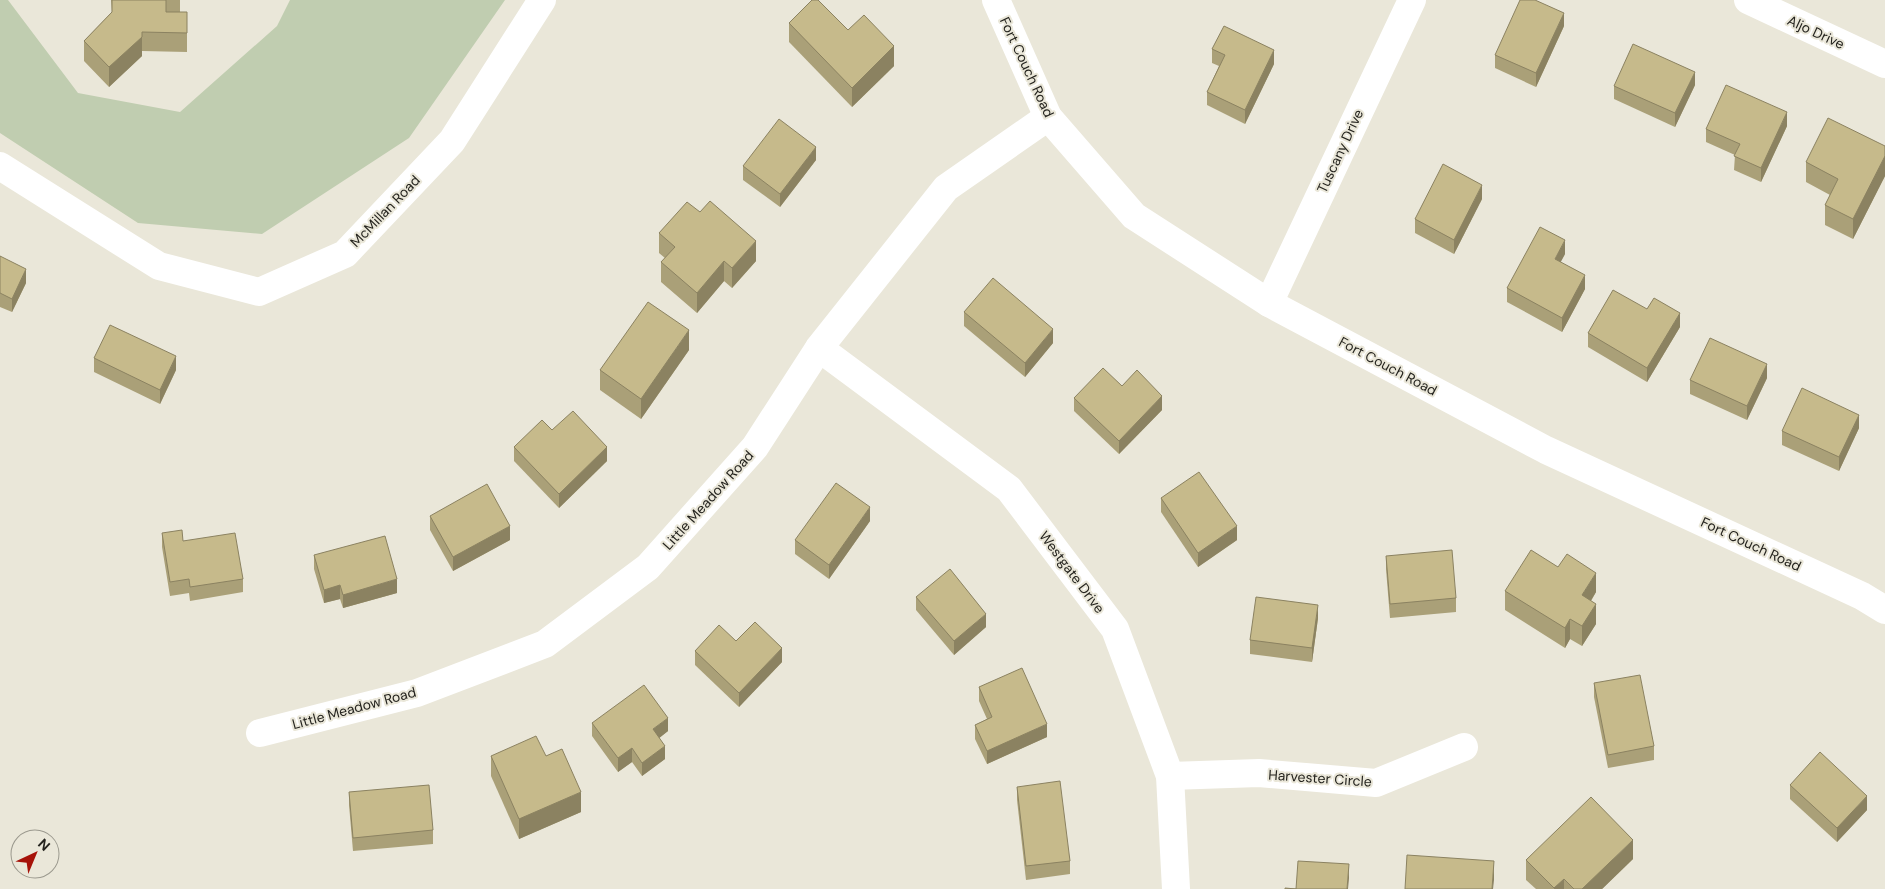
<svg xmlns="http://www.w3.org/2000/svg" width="1885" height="889" font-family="'DM Sans',sans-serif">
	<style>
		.green { fill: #c0cdb0 }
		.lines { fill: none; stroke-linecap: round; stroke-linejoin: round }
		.minor { stroke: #fff; stroke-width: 28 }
		.tertiary { stroke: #fff; stroke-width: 28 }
		.wall { fill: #aaa078 }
		.shaded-wall { fill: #8b8261 }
		.building { fill: #c6ba8b; stroke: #8b8261 }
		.labels { text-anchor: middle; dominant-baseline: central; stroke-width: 4; stroke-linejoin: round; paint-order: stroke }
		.street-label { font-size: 14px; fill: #24231e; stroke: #eae7d9 }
	</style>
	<rect width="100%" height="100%" fill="#eae7d9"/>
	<path class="green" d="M0,0H8L78,93L180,112L277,26L290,0H505L409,138L262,234L138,223L0,133Z"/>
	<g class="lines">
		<g class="minor">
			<path d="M1748,0L1885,64"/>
			<path d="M1269,303L1412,0"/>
			<path d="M819,348L1009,489L1115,629L1170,776L1176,889"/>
			<path d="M260,733L417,693L545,644L648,567L755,447L819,348L946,188L1048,117"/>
			<path d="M1170,776L1259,773L1376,783L1464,747"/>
		</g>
		<g class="tertiary">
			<path d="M996,0L1048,117L1134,216L1269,303L1546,450L1862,596L1885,610"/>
			<path d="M0,166L159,266L259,292L345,254L452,141L542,0"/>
		</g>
	</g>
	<g class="wall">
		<path d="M111,0H180V12H187V52L142,51V56L109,87L84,61V41L112,12Z"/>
		<path d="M789,23L894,66L852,107L789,42Z"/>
		<path d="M1564,26L1536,87L1495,68V55Z"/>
		<path d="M1212,49L1274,64L1245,124L1207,105V92L1219,66L1212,63Z"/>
		<path d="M1695,85L1675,127L1614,99V86Z"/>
		<path d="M1787,126L1761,182L1734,170L1735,155L1706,142V129Z"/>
		<path d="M1885,146V176L1853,239L1825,225V205L1830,195L1806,182V162Z"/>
		<path d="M816,160L780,207L743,180V166Z"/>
		<path d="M1482,199L1454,254L1415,233V219Z"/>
		<path d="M700,212L756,261L732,288L724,281L697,313L661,282V262L665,258L659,253V233Z"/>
		<path d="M1565,254L1560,262L1585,289L1562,332L1507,302V288Z"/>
		<path d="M0,256L26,283L12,312L0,307Z"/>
		<path d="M1647,309L1680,327L1647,382L1588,347V333Z"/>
		<path d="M964,312L1053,343L1025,377L964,326Z"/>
		<path d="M689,350L641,419L600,390V370Z"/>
		<path d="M94,358L176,370L160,404L94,372Z"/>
		<path d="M1767,378L1747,420L1690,394V380Z"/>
		<path d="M1122,386L1162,410L1119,454L1074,411V398Z"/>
		<path d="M1859,428L1839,471L1782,445V431Z"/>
		<path d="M552,430L607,461L559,508L514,461V447Z"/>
		<path d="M1161,498L1237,540L1198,567L1161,512Z"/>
		<path d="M430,516L510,540L453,571L430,530Z"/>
		<path d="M870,521L829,579L795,554V540Z"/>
		<path d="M162,533L183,541L243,579V592L190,601L189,593L170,596L162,547Z"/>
		<path d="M314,555L397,593L343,608L340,599L324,603L314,569Z"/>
		<path d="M1386,556L1456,598V612L1390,618L1386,569Z"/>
		<path d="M1505,591L1596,592L1591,601L1596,624L1582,646L1570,639L1565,648L1505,610Z"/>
		<path d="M916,597L986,627L954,655L916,610Z"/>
		<path d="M1318,618L1312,662L1250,654V640Z"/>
		<path d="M695,651L782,662L739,707L695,665Z"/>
		<path d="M1594,683L1654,746V760L1608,768L1594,697Z"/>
		<path d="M979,687L1047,737L987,764L975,739V725L987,719L979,701Z"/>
		<path d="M592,723L668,731L659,738L665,759L642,776L632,762L618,772L592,736Z"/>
		<path d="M491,756H546L581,812L519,839L491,776Z"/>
		<path d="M1790,785L1867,810L1837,842L1790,799Z"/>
		<path d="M1017,787L1070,861V874L1026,880L1017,800Z"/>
		<path d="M349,792L433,830V844L353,851L349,805Z"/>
		<path d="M1633,859L1602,889H1536L1526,880V860Z"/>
	</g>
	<g class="shaded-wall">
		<path d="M1564,13V26L1536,87V73Z"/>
		<path d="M142,37V56L109,87V67Z"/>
		<path d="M894,46V66L852,107V88Z"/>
		<path d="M1274,50V64L1245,124V110Z"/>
		<path d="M1695,72V85L1675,127V113Z"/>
		<path d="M1787,112V126L1761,182V168Z"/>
		<path d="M816,147V160L780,207V194Z"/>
		<path d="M1885,156V176L1853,239V219Z"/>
		<path d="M1482,185V199L1454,254V240Z"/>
		<path d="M1565,240V254L1555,273V259Z"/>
		<path d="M756,241V261L732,288V268Z"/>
		<path d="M724,261V281L697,313V293Z"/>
		<path d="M26,269V283L12,312V299Z"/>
		<path d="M1585,275V289L1562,332V318Z"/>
		<path d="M1680,313V327L1647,382V368Z"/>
		<path d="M1053,329V343L1025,377V363Z"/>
		<path d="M689,330V350L641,419V399Z"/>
		<path d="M176,356V370L160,404V390Z"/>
		<path d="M1767,364V378L1747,420V406Z"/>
		<path d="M1162,396V410L1119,454V441Z"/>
		<path d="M1859,415V428L1839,471V457Z"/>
		<path d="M607,447V461L559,508V494Z"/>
		<path d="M870,507V521L829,579V565Z"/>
		<path d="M510,526V540L453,571V557Z"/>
		<path d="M1237,526V540L1198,567V553Z"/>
		<path d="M1596,573V592L1582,615V595Z"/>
		<path d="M397,579V593L343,608V595Z"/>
		<path d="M340,585V599L324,603V590Z"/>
		<path d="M1596,604V624L1582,646V626Z"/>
		<path d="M1318,605V618L1312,662V648Z"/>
		<path d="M986,614V627L954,655V641Z"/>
		<path d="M1570,619V639L1565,648V628Z"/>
		<path d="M782,648V662L739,707V693Z"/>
		<path d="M668,718V731L653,743V729Z"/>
		<path d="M1047,724V737L987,764V751Z"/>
		<path d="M665,746V759L642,776V763Z"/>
		<path d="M632,748V762L618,772V758Z"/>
		<path d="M581,792V812L519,839V819Z"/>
		<path d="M1867,796V810L1837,842V828Z"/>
		<path d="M1633,840V859L1602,889H1582Z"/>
		<path d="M1494,861V880L1493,889H1492Z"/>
		<path d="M1349,864V878L1348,889H1347Z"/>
		<path d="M1564,879V889H1554V888Z"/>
	</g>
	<g class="building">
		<path d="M112,0H166V12H187V33L142,32V37L109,67L84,41L112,12Z"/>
		<path d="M812,0H818L848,30L864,15L894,46L852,88L789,23Z"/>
		<path d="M1520,0H1535L1564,13L1536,73L1495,55Z"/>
		<path d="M1224,26L1274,50L1245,110L1207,92L1225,55L1212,49Z"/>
		<path d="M1633,44L1695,72L1675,113L1614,86Z"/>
		<path d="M1726,85L1787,112L1761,168L1734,156L1740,144L1706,129Z"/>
		<path d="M1828,118L1885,146V156L1853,219L1825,205L1838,179L1806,162Z"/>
		<path d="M779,119L816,147L780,194L743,166Z"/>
		<path d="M1443,164L1482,185L1454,240L1415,219Z"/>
		<path d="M710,201L756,241L732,268L724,261L697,293L661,262L675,247L659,233L687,202L700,212Z"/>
		<path d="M1540,227L1565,240L1555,259L1585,275L1562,318L1507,288Z"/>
		<path d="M0,256L26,269L12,299L0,293Z"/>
		<path d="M993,278L1053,329L1025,363L964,312Z"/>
		<path d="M1613,290L1647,309L1654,298L1680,313L1647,368L1588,333Z"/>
		<path d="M648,302L689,330L641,399L600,370Z"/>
		<path d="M110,325L176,356L160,390L94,358Z"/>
		<path d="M1710,338L1767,364L1747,406L1690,380Z"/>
		<path d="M1103,368L1122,386L1137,370L1162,396L1119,441L1074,398Z"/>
		<path d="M1802,388L1859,415L1839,457L1782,431Z"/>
		<path d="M573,411L607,447L559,494L514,447L542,420L552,430Z"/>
		<path d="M1199,472L1237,526L1198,553L1161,498Z"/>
		<path d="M836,483L870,507L829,565L795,540Z"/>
		<path d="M487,484L510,526L453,557L430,516Z"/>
		<path d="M182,530L183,541L235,533L243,579L190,587L189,579L170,582L162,533Z"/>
		<path d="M385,536L397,579L343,595L340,585L324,590L314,555Z"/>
		<path d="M1452,550L1456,598L1390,604L1386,556Z"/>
		<path d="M1531,550L1558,567L1567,554L1596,573L1582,595L1596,604L1582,626L1570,619L1565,628L1505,591Z"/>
		<path d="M950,569L986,614L954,641L916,597Z"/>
		<path d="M1256,597L1318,605L1312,648L1250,640Z"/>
		<path d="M755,622L782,648L739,693L695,651L719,625L736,641Z"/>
		<path d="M1022,668L1047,724L987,751L975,725L992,717L979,687Z"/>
		<path d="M1640,675L1654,746L1608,755L1594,683Z"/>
		<path d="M644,685L668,718L653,729L665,746L642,763L632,748L618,758L592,723Z"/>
		<path d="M536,736L546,756L562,749L581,792L519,819L491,756Z"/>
		<path d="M1820,752L1867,796L1837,828L1790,785Z"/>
		<path d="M1060,781L1070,861L1026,866L1017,787Z"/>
		<path d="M429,785L433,830L353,838L349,792Z"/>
		<path d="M1591,797L1633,840L1582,889H1574L1564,879L1554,888L1526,860Z"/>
		<path d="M1407,855L1494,861L1492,889H1405Z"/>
		<path d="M1298,861L1349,864L1347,889H1285V888L1296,889Z"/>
	</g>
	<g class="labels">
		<g class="street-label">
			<text transform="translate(1816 32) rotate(25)">Aljo Drive</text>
			<text transform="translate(1027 67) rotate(65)">Fort Couch Road</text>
			<text transform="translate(1340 151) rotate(-65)">Tuscany Drive</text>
			<text transform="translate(385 211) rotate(-46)">McMillan Road</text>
			<text transform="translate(1388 366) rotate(28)">Fort Couch Road</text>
			<text transform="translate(708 500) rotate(-48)">Little Meadow Road</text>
			<text transform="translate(1751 544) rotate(25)">Fort Couch Road</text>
			<text transform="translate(1072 572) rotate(53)">Westgate Drive</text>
			<text transform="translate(354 708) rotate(-15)">Little Meadow Road</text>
			<text transform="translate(1320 778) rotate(4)">Harvester Circle</text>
		</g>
	</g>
	<g transform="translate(35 854) rotate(44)"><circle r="24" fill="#eae7d9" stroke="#9b998e"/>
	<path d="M0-4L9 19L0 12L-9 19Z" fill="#a61209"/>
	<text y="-8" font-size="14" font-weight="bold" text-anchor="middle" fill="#24231e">N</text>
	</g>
</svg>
